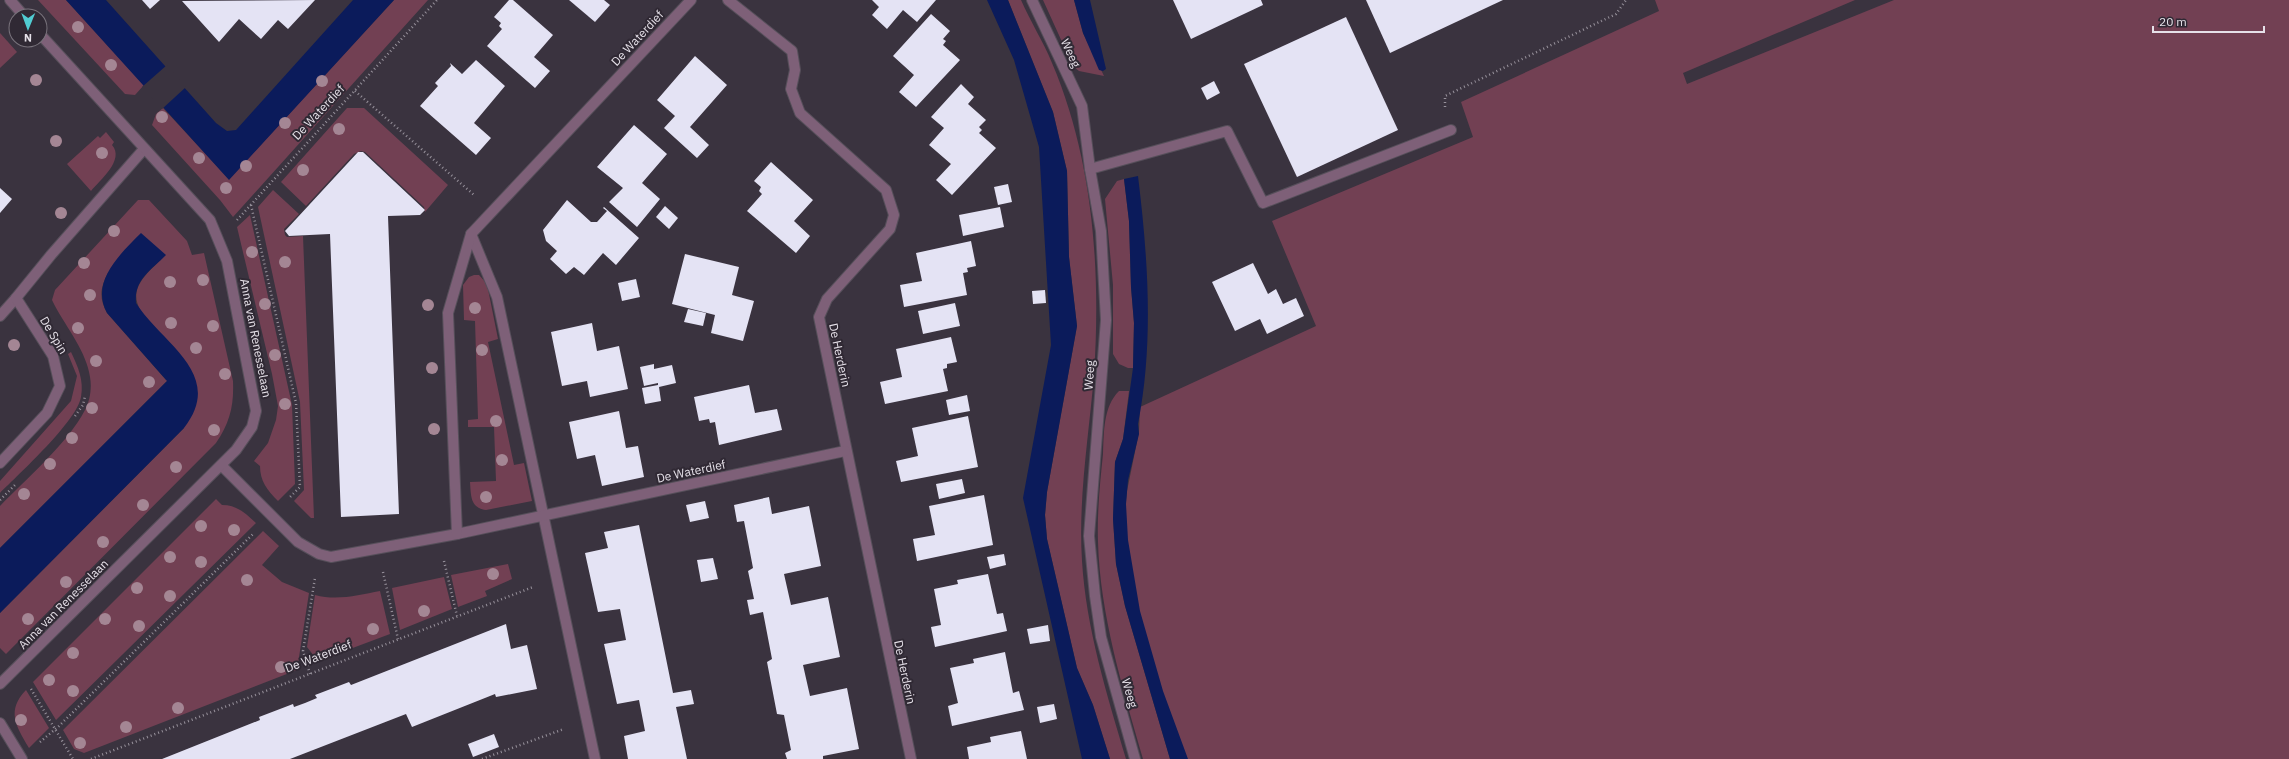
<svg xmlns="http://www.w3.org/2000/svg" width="2289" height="759" font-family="'IBM Plex Sans',sans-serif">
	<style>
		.green { fill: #724053 }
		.water { fill: #0b1b5b }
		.pier { fill: #3a333f }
		.building { fill: #e4e3f4 }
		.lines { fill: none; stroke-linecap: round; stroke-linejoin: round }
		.minor-casing { stroke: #564f5a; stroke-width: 12 }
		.path { stroke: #98929c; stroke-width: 2.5; stroke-dasharray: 1 3; stroke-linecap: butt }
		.minor { stroke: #7e6078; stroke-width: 10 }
		.tree { fill: #a48694 }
		.labels { text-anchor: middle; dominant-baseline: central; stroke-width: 4; stroke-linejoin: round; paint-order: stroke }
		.street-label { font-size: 12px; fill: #e6e1e9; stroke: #302934 }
	</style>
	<rect width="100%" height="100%" fill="#3a333f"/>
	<g class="green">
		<path d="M38,0H66L144,85L135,95L125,94Z"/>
		<path d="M394,0H428L233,217L220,200L152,125L156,114L163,108L229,179Z"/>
		<path d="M1008,0H1021C1030,21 1043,41 1052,63C1093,159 1101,270 1094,374C1089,436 1078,498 1082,561C1086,628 1107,695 1126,759H1110L1093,705L1077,668L1047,539L1045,515L1047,492L1077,326L1069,257L1067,171L1053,112Z"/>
		<path d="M1043,0H1074L1083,33L1104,76L1079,71L1073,66Z"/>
		<path d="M1655,0H1855L1683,73L1687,84L1894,0H2289V759H1179L1121,554L1127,491L1139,432L1140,407L1316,326L1272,221L1473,137L1461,102L1659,11Z"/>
		<path d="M0,33L17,52L0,68Z"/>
		<path d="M347,108H364L448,185L425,212L424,207L365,152L361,151L354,154L306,206L281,182Z"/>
		<path d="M106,132L114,142L112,145C125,160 100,180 91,191L67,164L98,136L100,138Z"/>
		<path d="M1124,179L1129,221L1131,287L1134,323L1133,368H1128L1119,364L1113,354V285L1105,199L1117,181Z"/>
		<path d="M273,190L299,214L284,229L285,235L287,237L303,236L314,518H311L294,501L304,490L300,402L258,207Z"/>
		<path d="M138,200H149L187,241L192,255L204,253L233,381C234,406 230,422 216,443L6,654L0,648V613L184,428L141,311C126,287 150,272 165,255L108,273C100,288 99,298 107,313L167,381L0,548V506C26,479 68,443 85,410C90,401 92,388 90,377C87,353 67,328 55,306L52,300L55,290Z"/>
		<path d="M250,215L292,405L295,484L278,501C267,490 260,481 260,466L254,461L268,443L276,420L278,406L272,374L237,227Z"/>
		<path d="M474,275H479L487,284L498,339L488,342L514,465L524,463L532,501L486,510C470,508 471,495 470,482L496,481L494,427H468V420L478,419L475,321L464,320L463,285L469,277Z"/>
		<path d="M71,352C78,367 84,380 81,397C77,421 19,474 0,493V481L71,401L77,376L68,354Z"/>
		<path d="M1119,391H1129L1123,439L1115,462L1113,519L1116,564L1125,606L1170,759H1143C1123,689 1100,615 1098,542C1097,512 1100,483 1103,454C1104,432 1103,407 1119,391Z"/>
		<path d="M216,499L222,505C237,505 245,513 256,523L56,720L33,682Z"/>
		<path d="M263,531L279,546L262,565L282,582L309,593L297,670L84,753L74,749L63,730Z"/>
		<path d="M508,564L512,579L485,591L487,596L458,607L451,575Z"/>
		<path d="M444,577L452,609L400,630L392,588Z"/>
		<path d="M380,591L390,634L318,661L307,647L315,595C337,601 359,595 380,591Z"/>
		<path d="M26,690L49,728L29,748C16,726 6,711 26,690Z"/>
	</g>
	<g class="water">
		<path d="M66,0H106L216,123L227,131L236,130L353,0H394L229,180Z"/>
		<path d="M987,0H1008L1053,112L1067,171L1069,257L1077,326L1047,492L1045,515L1047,539L1077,668L1093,705L1110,759H1082L1023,498L1051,345L1039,147L1014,60Z"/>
		<path d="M1074,0H1090L1106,69L1103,71L1099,70L1083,33Z"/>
		<path d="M1138,176C1148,258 1154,343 1138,424L1139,434L1128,480L1126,504L1128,540L1140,611L1163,691L1188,759H1170L1125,606L1116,564L1113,519L1115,462L1123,439L1133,368L1134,323L1131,287L1129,221L1124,179Z"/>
		<path d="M141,233L166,255C150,271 134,280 136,303C162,344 226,374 184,428L0,613V548L167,381L107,313C90,282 120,254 141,233Z"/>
	</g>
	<path class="pier" d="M167,65L186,87L162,109L142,87Z"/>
	<g class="building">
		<path d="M142,0H160L150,9Z"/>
		<path d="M315,0L288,29L278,20L261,39L239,19L219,42L182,1Z"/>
		<path d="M509,0H513L553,35L534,57L550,71L535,88L487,46L502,29L499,26L501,23L494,17Z"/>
		<path d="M569,0H604L610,5L595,22Z"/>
		<path d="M872,0H936L917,22L903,10L887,29L872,15L879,7Z"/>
		<path d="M1173,0H1261L1263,5L1191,39Z"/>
		<path d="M1366,0H1503L1390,53Z"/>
		<path d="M931,14L950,31L943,39L946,41L943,45L960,60L916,107L899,92L914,75L893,56Z"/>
		<path d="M1346,17L1398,130L1297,177L1244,64Z"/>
		<path d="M695,56L727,85L690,127L709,145L697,158L664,128L675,116L657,100Z"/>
		<path d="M476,60L505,86L474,123L491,138L476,155L420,106L438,86L435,83L451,66L450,63L462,74Z"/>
		<path d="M1214,81L1220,93L1207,100L1201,88Z"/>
		<path d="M961,84L974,97L968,104L986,120L979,127L982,130L979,133L996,148L952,195L936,180L951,164L929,145L944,128L931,117Z"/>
		<path d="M634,125L667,154L642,183L660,199L637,227L609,202L623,188L597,167Z"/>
		<path d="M358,152H363L425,210L420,215L388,216L399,514L341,517L330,234L289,236L285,231Z"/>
		<path d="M771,162L813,200L794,221L810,236L796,253L747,211L762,194L759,191L761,187L754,181Z"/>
		<path d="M1008,184L1012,202L998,205L994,187Z"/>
		<path d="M0,188L12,199L0,213Z"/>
		<path d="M567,200L591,222H597L607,211L603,208L604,207L639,238L616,265L603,253L584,275L574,267L566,274L550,259L557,251L546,241L543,230Z"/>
		<path d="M665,206L678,218L669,229L656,217Z"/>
		<path d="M1000,207L1004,227L963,236L959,215Z"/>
		<path d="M971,241L976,266L967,268L968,272L963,273L967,295L904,307L900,285L922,281L916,253Z"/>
		<path d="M685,254L739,267L732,295L754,301L743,341L711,333L715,315L672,304Z"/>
		<path d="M1253,263L1268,294L1276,289L1283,304L1296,298L1304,316L1267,334L1260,319L1235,331L1212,282Z"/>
		<path d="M636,279L640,297L622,301L618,283Z"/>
		<path d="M1045,290L1046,303L1033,304L1032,291Z"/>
		<path d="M955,303L960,326L923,334L918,311Z"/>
		<path d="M688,309L706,313L703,326L684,322Z"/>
		<path d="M592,323L597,351L619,346L628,389L590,397L587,381L562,386L551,332Z"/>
		<path d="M951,337L957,362L947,364V368L943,369L948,391L885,404L880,382L902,377L896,349Z"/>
		<path d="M654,364V369L672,365L676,383L659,387L661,401L645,404L642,388L658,385V383L644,386L640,367Z"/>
		<path d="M749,385L755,413L777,409L782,430L719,445L715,422L710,423L709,419L699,421L694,397Z"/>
		<path d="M967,395L970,411L949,415L946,400Z"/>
		<path d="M619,411L626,448L638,446L644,477L602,486L595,455L577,459L569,422Z"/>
		<path d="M968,416L978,467L901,482L896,461L918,456L912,428Z"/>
		<path d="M962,479L965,493L939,499L936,484Z"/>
		<path d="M984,495L993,545L917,561L913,539L935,535L929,506Z"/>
		<path d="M769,497L772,514L809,506L821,566L784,574L791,605L828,597L840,657L803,665L810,696L847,688L859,749L823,756V759H787L785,753L791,750L784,715L777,714L767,662L772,659L763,612L750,615L747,600L754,599L748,571L753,568L744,521L737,522L734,505Z"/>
		<path d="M705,501L709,518L690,522L686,505Z"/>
		<path d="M639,525L673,693L691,690L694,704L676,707L687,759H628L624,736L645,731L639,700L617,704L604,644L626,640L620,609L598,612L585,553L608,548L604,532Z"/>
		<path d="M1004,554L1006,565L990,569L987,557Z"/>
		<path d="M713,558L718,579L701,582L697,560Z"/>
		<path d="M988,574L997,614L1003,613L1007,631L935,647L931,627L941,625L934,589L958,584L957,580Z"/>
		<path d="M506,624L511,649L527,645L537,689L496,697L495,694L412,727L406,714L290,759H162L260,720L259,717L293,704L294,707L305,703L317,698L315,695L349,682L351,685Z"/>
		<path d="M1048,625L1050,641L1030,644L1027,629Z"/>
		<path d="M1005,652L1013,693L1019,691L1024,710L952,726L948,706L958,703L950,668L974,663L973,659Z"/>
		<path d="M1054,704L1057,719L1040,723L1037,707Z"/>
		<path d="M1021,731L1027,759H969L967,747L991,742L990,737Z"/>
		<path d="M494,734L499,747L473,757L468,744Z"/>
	</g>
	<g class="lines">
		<g class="minor-casing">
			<g id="minor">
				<path d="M10,0L24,16"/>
				<path d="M728,0L792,51L795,70L791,89L800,113L886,190L894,215L890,229L827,299L819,317L911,759"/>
				<path d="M1032,0L1082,106L1090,169L1101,231L1106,320L1089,536L1095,596L1101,637L1135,759"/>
				<path d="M1090,169L1227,131L1263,203L1451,130"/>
				<path d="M471,234L497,297L595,759"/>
				<path d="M0,316L16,298"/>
				<path d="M0,463L47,413L60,386L53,356L16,298L51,255L144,149"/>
				<path d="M222,466L298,542L319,554L331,557L457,534L845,451"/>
				<path d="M457,534L448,313L471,234L691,0"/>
				<path d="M0,684L236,450L252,427L256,411L227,261L210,220L40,34"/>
				<path d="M0,723L22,759"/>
			</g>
		</g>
		<g class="path">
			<path d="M355,91L474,195"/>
			<path d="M1445,107V96L1616,14L1626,0"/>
			<path d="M251,205L296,403L300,487L290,497"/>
			<path d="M237,220L437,0"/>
			<path d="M75,416L83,405L85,396"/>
			<path d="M0,500L15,485"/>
			<path d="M444,561L457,616"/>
			<path d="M383,572L398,639"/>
			<path d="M310,674L303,651L315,578"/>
			<path d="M31,689L73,759"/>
			<path d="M40,742L59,726L254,533"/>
			<path d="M91,759L533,587"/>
			<path d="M482,759L564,729"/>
		</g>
		<use href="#minor" class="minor"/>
	</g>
	<g class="tree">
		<circle cx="78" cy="27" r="6"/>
		<circle cx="111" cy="65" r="6"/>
		<circle cx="36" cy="80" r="6"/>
		<circle cx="322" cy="81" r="6"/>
		<circle cx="162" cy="117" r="6"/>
		<circle cx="285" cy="123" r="6"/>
		<circle cx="339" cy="129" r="6"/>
		<circle cx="56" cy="141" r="6"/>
		<circle cx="102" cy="153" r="6"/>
		<circle cx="199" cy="158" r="6"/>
		<circle cx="246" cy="166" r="6"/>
		<circle cx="303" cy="170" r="6"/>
		<circle cx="226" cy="188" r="6"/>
		<circle cx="61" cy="213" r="6"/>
		<circle cx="114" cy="231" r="6"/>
		<circle cx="252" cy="252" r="6"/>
		<circle cx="285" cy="262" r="6"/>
		<circle cx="84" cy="263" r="6"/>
		<circle cx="203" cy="280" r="6"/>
		<circle cx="170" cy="282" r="6"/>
		<circle cx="90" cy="295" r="6"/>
		<circle cx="265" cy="304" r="6"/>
		<circle cx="428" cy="305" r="6"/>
		<circle cx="475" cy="308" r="6"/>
		<circle cx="171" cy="323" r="6"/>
		<circle cx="213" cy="326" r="6"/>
		<circle cx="78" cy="328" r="6"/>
		<circle cx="14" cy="345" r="6"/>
		<circle cx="196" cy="348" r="6"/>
		<circle cx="482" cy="350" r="6"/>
		<circle cx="275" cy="355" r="6"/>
		<circle cx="96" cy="361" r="6"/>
		<circle cx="432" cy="368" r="6"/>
		<circle cx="225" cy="374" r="6"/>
		<circle cx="149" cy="382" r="6"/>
		<circle cx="285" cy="404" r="6"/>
		<circle cx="92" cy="408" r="6"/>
		<circle cx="496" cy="421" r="6"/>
		<circle cx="434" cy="429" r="6"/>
		<circle cx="214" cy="430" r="6"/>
		<circle cx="72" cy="438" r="6"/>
		<circle cx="502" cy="460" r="6"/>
		<circle cx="50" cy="464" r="6"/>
		<circle cx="176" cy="467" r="6"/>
		<circle cx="24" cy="494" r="6"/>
		<circle cx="486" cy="497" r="6"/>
		<circle cx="143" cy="505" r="6"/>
		<circle cx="201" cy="526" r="6"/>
		<circle cx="234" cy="530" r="6"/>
		<circle cx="103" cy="542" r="6"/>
		<circle cx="170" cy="557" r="6"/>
		<circle cx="201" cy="562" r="6"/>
		<circle cx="493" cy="574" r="6"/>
		<circle cx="247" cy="580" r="6"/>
		<circle cx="66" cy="582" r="6"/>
		<circle cx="137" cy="588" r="6"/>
		<circle cx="170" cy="596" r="6"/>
		<circle cx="424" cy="611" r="6"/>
		<circle cx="28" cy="619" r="6"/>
		<circle cx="105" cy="619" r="6"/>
		<circle cx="139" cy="626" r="6"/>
		<circle cx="373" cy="629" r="6"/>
		<circle cx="73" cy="653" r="6"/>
		<circle cx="281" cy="667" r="6"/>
		<circle cx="49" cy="680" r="6"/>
		<circle cx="73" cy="691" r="6"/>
		<circle cx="178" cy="708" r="6"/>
		<circle cx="21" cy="720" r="6"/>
		<circle cx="126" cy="727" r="6"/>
		<circle cx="80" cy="743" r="6"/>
	</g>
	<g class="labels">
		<g class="street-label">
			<text transform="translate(637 38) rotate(-47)">De Waterdief</text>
			<text transform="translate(1071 53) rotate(65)">Weeg</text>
			<text transform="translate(318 112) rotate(-47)">De Waterdief</text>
			<text transform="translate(54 335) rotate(59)">De Spin</text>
			<text transform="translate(256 338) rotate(79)">Anna van Renesselaan</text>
			<text transform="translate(840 355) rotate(78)">De Herderin</text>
			<text transform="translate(1089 375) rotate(-86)">Weeg</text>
			<text transform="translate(691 471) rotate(-12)">De Waterdief</text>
			<text transform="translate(63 604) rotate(-45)">Anna van Renesselaan</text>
			<text transform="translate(318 656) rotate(-21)">De Waterdief</text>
			<text transform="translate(905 672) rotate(78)">De Herderin</text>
			<text transform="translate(1130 693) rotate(74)">Weeg</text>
		</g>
	</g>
	<g transform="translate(28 28) rotate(181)"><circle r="19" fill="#302934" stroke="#79737c"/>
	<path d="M0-3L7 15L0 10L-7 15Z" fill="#51ccd2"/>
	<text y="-6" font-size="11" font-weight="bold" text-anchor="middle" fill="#e6e1e9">N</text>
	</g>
	<path d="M2153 26v6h111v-6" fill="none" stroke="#e6e1e9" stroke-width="2"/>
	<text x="2159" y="26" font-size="12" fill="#e6e1e9" stroke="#302934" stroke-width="3" paint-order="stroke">20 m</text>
</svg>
